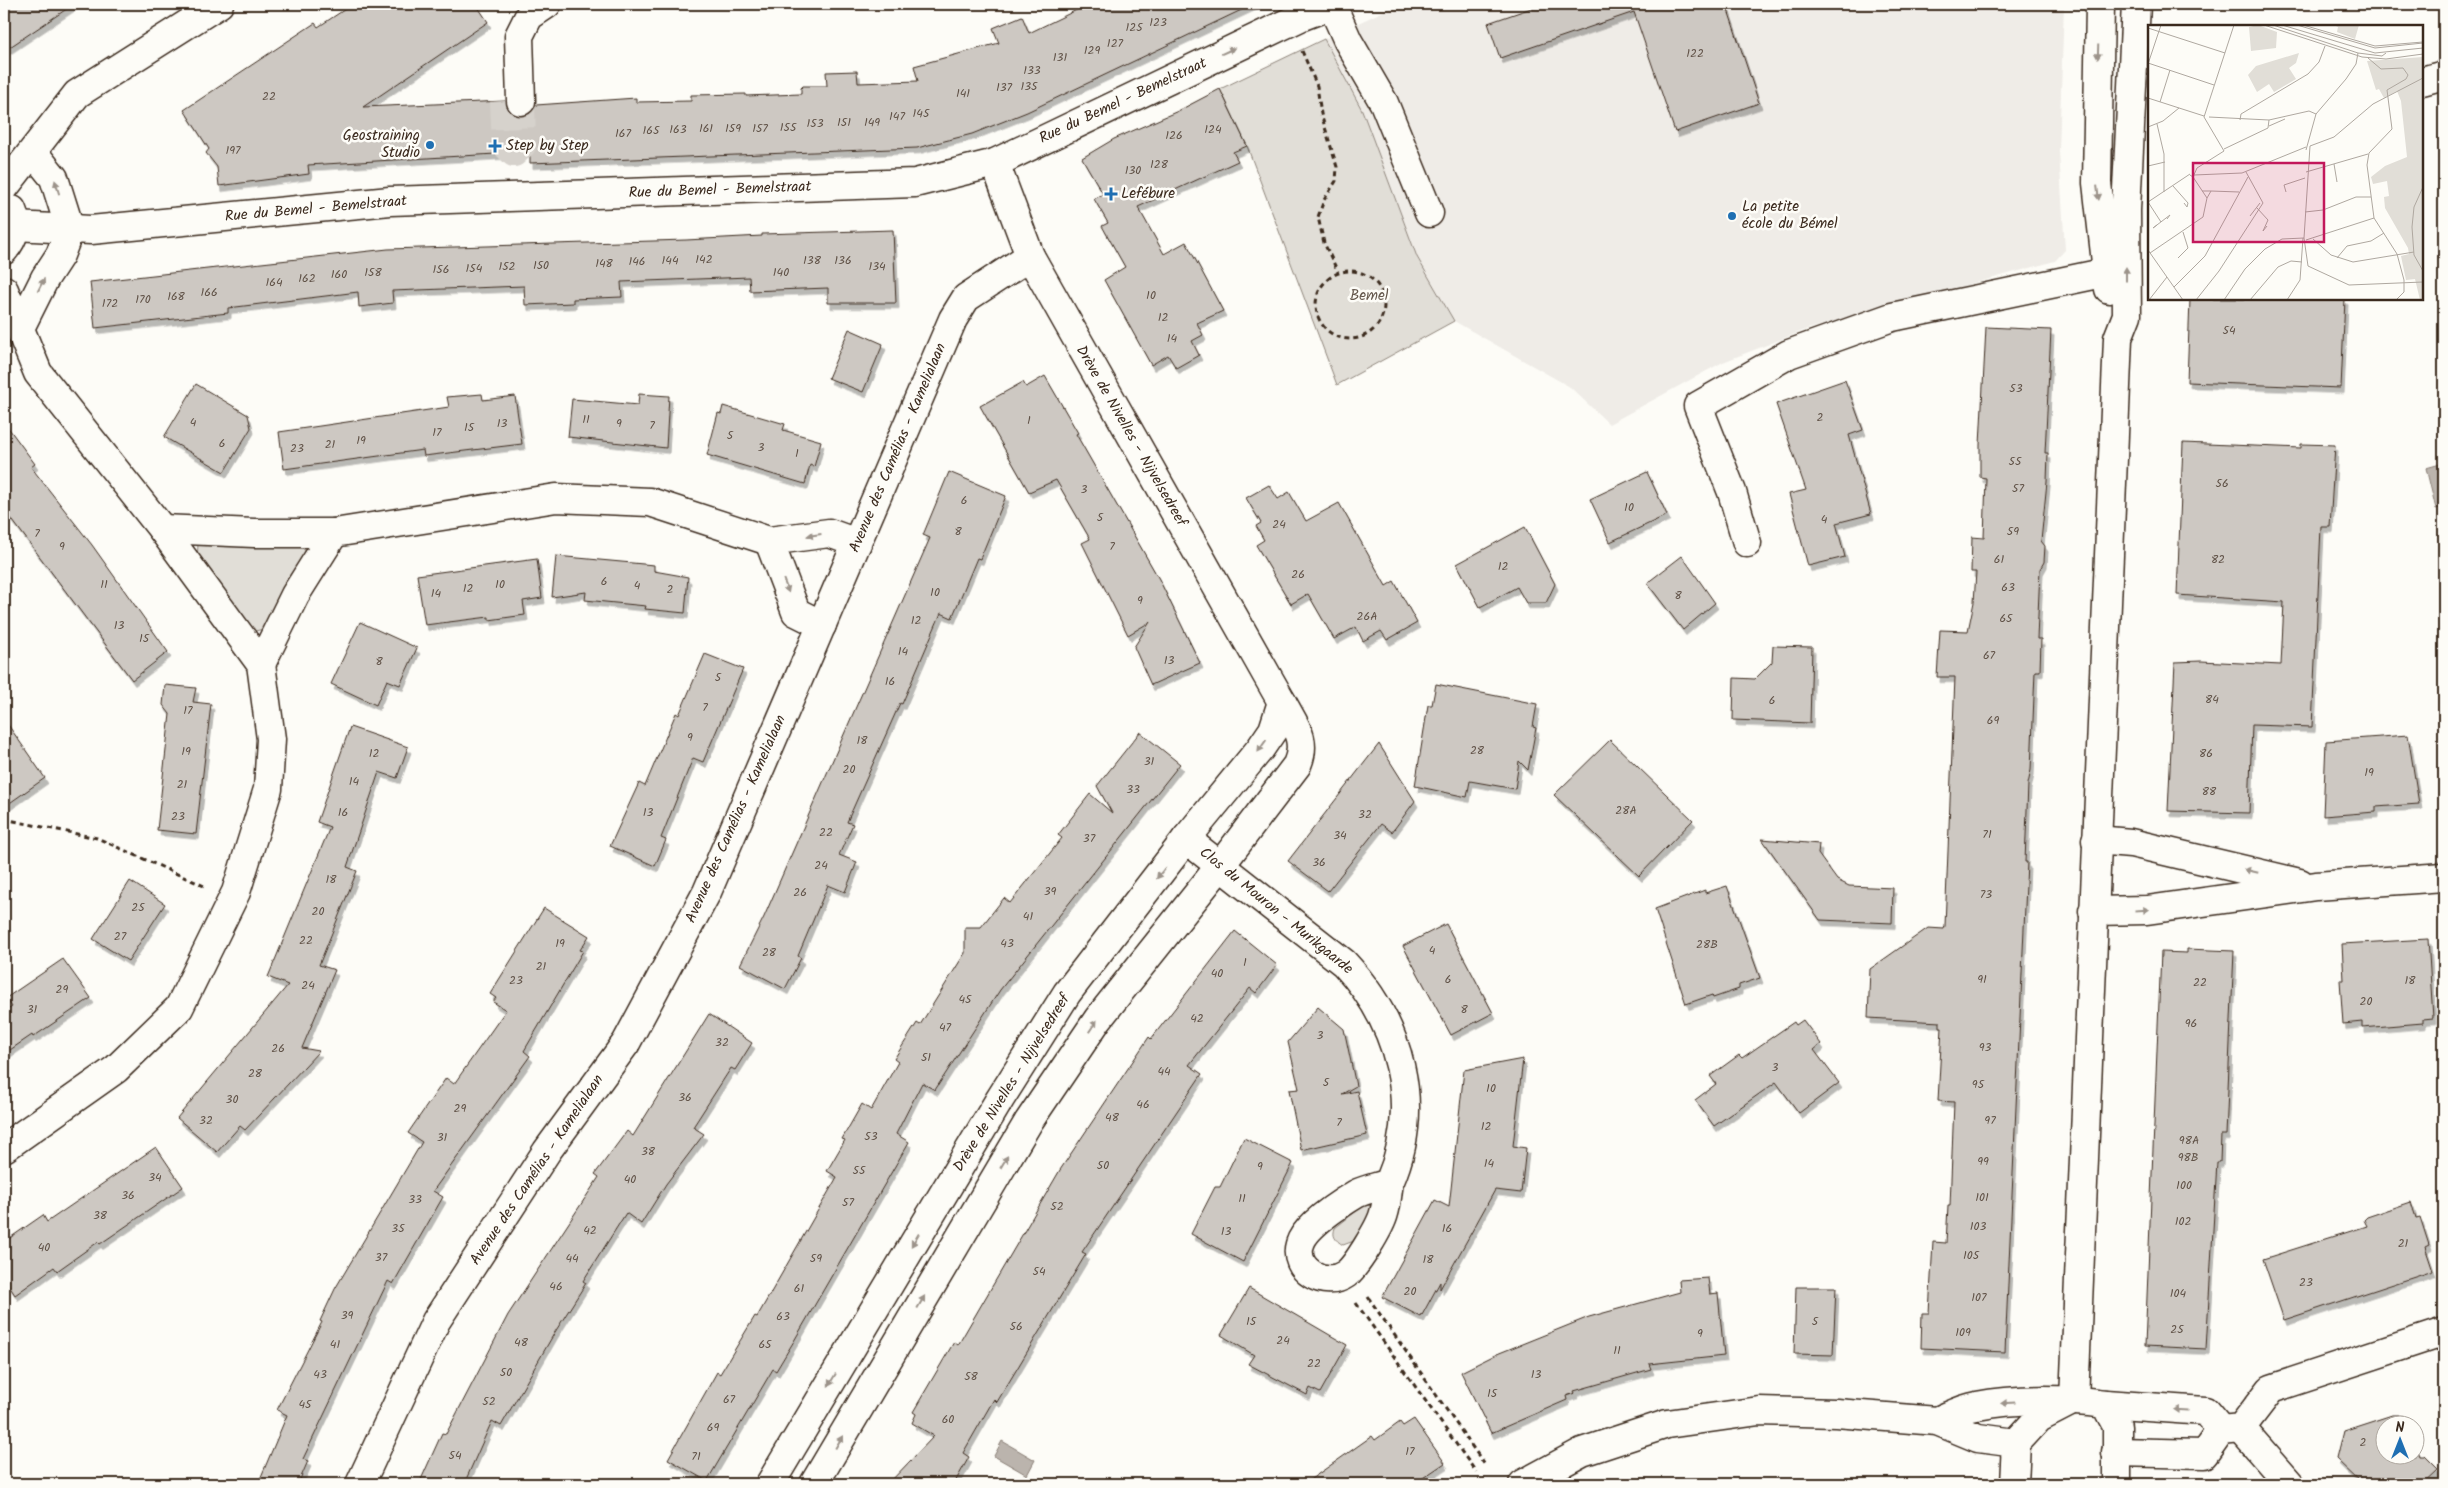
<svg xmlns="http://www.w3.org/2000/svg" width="2448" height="1488" font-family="Kalam,sans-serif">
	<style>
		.built { fill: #efece7 }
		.green { fill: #e1ded7; stroke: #8e847a }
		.water { fill: #bbb4ad; stroke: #887d74 }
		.building { fill: #cdc8c2; stroke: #3b2a1e; filter: url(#shadow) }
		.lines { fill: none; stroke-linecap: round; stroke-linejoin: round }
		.minor-tunnel { stroke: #d6d2cc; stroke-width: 28; stroke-dasharray: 28 14; stroke-linecap: butt }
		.minor-casing { stroke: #3b2a1e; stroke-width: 31 }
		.path { stroke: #3b2a1e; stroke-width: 3; stroke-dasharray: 5 4; stroke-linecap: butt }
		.minor { stroke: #fdfcf7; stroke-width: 28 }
		.oneway { fill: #9c938a }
		.poi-dot { fill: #1f6fb2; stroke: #fdfcf7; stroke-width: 2 }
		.labels { text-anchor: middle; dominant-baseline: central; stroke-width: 5; stroke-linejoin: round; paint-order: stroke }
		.number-label { font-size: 12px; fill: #605247 }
		.street-label { font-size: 15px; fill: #3b2a1e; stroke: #fdfcf7 }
		.poi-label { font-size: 15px; fill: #3b2a1e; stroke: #fdfcf7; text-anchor: start }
		.park-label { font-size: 15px; fill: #64574c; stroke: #fdfcf7 }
		.inset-road { fill: none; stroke: #afa8a0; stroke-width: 1 }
		.view { fill: #c2185b; fill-opacity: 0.15; stroke: #c2185b; stroke-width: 2.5 }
		.inset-edge { fill: none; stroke: #3b2a1e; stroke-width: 2.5 }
	</style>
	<defs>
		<filter id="shadow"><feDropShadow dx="3" dy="5.5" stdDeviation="0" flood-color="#0004"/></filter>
	</defs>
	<rect width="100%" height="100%" fill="#fdfcf7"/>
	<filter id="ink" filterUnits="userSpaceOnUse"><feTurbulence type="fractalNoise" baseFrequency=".02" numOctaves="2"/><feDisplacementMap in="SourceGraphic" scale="10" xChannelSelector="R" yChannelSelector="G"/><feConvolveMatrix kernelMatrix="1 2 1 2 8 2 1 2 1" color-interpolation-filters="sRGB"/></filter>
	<g filter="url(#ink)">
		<path class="built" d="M1399,4H2064L2059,151L2065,250L2055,261L1808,329L1723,362L1609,424L1570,387L1454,321L1417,257L1362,110L1324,39Z"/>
		<g class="green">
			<path d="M1324,39L1362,110L1417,257L1454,321L1337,385L1247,146L1220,89Z"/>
			<path d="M198,544H295L305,550L306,558L264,629L255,631L245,629L197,561Z"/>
			<path d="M1364,1205H1370L1372,1213L1354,1241L1343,1245C1335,1240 1332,1236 1335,1228Z"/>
		</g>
		<g class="water">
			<path d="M2444,463V507L2436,509L2426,468Z"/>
			<path d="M1002,1441L1035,1460L1027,1475L994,1456Z"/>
		</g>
		<g class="building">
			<path d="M4,4H74L4,51Z"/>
			<path d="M353,4H476L488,22L363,107L505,101L508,110L514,115L521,117L530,114L536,105L636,98V102L691,101V95L746,94V96L801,94V88L803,86H827L826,72L857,71L858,83L918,81L914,66L999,43L993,28L1022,16L1029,33L1089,4H1254L1027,112L972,134L917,148L530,163V152L308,165L309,174L219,186L217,167L206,153L209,149L184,110L315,23L318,27Z"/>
			<path d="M1543,4H1726L1759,103L1675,132L1634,12L1500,58L1488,23Z"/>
			<path d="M1220,89L1247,146L1233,152L1238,161L1138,207L1164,254L1186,242L1223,311L1197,323L1203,335L1192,341L1199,355L1176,368L1168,355L1151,365L1104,280L1125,267L1102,226L1108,223L1094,199L1103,194L1082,158L1114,139L1178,111Z"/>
			<path d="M893,230L896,303H828V288L750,291L749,277L621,282L622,297L573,299V303L525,305L524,286L392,291L393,303L359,307L358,292L228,308V313L95,328L90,282L388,249L686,240L762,236V234Z"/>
			<path d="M2190,299H2345L2341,388L2187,382Z"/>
			<path d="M1986,327L2051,330L2045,453H2048L2047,482L2041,541L2045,546L2044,562L2040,569L2037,639H2041L2040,671H2035L2031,770L2028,784L2025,862H2027L2005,1352L1921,1348L1922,1313H1929L1933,1242L1946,1243L1948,1206H1950L1954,1102L1938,1101L1942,1027H1940V1022L1868,1018L1870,969L1928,928L1944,929L1945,926L1955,677H1937L1940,630L1968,631L1974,602L1976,572H1971L1972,537L1984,538L1986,478L1980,477V445Z"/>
			<path d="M849,329L883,344L863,392L828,378Z"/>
			<path d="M1045,376L1078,433L1076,434L1159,579L1200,663L1151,685L1134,647L1150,622L1128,635L1082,543L1090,539L1056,480L1029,492L980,406L1023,382L1026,387Z"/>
			<path d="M1845,380L1863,430L1849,435L1871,514L1836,523L1845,557L1808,566L1789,494L1806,490L1776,404Z"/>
			<path d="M196,384L248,415L251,428L224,472L164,437Z"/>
			<path d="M482,394L483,400L515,396L522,444L424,456L423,450L284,469L279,432L449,407L447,397Z"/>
			<path d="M639,394L669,396L666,448L568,437L572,399L638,405Z"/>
			<path d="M723,406L785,424L783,430L821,441L814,467L810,465L805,484L707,455L718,413L721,414Z"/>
			<path d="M4,422L35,464L31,467L92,545L168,652L132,680L4,509Z"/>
			<path d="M2183,443L2301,448V444L2335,445L2330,527H2321L2312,727L2252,725L2249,813L2168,811L2175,662L2201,661L2281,665L2284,602L2177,595Z"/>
			<path d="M949,472L1006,496L980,559L977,558L952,618L941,613L902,704L900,703L847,822L853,824L839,855L857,862L845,892L828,885L798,956L801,958L785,989L740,965L764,917L930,538L923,535Z"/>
			<path d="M1647,472L1667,515L1610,542L1590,499Z"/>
			<path d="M1269,485L1278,499L1289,492L1306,521L1339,503L1386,586L1394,581L1417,623L1387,640L1381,631L1363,641L1356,627L1334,639L1308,594L1291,604L1256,545L1264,540L1256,526L1261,523L1246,498Z"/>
			<path d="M1525,527L1555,584L1546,603H1526L1517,587L1480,607L1457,564Z"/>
			<path d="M556,556L654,565V571L688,577L685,613L645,609L646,606L585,600L586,592L552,597Z"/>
			<path d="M1682,556L1715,603L1683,630L1647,583Z"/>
			<path d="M537,559L542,598L523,601L525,615L489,620V617L425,625L417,575Z"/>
			<path d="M360,622L417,648L400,685L387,680L376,705L331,684Z"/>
			<path d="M1773,646L1812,647L1810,723L1733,720L1734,678L1755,679L1772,662Z"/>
			<path d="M705,654L743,669L703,762L693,758L661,838L666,840L655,866L610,846L639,783L645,786L676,713L679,715Z"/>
			<path d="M1436,684L1537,704L1533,727L1536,728L1528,770L1519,761L1515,789L1470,781L1467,797L1415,786L1428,705H1432Z"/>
			<path d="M165,685L196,688L193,702L211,704L196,834L157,830L170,714L163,705Z"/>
			<path d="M4,719L45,778L4,807Z"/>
			<path d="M350,727L408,747L397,778L379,772L347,867L357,871L319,965L335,970L302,1048L319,1051L245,1130L240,1126L217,1152L177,1118L288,985L268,977L330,827L317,822Z"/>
			<path d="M1140,732L1180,764L1000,990L935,1090L922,1083L896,1134L909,1142L794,1341L776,1371L773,1369L707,1481L668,1459L717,1372L720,1374L755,1316L757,1317L837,1177L827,1171L845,1140L842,1139L862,1104L871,1110L898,1062L894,1059L917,1023L920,1025L965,953V927H981L1004,898L1010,903L1062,838L1058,835L1090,794L1112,813L1097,786Z"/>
			<path d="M2408,735L2419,804L2376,807V812L2323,816L2326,741Z"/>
			<path d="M1610,740L1693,820L1639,876L1554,795Z"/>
			<path d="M1379,744L1415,801L1392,832L1381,824L1328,891L1288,861Z"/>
			<path d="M1762,839L1819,844L1818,854L1837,880L1849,886L1893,888L1892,923L1820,920Z"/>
			<path d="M130,881L165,904L128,961L93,939Z"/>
			<path d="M1727,886L1760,978L1739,985V989L1713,998L1712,995L1686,1004L1655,909L1705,890V893Z"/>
			<path d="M544,908L589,936L580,950L583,951L524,1051L530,1056L433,1191L443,1197L393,1284L388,1281L303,1459L308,1461L298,1484H258L287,1415L277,1410L322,1322L320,1321L335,1289L422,1142L408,1133L446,1078L454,1084L506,1010L493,1002L496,998L490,994Z"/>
			<path d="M1446,924L1493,1013L1451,1035L1403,946Z"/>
			<path d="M1235,931L1277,965L1256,993L1250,988L1189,1065L1202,1074L1082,1252L1086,1254L997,1402L994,1399L963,1453L969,1457L954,1484H888L934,1436L912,1423L916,1414L913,1412L954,1342L958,1345L1060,1170L1149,1037L1151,1039Z"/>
			<path d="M2428,939L2433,1018L2423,1019V1023L2362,1028V1022L2343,1024L2340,980H2344L2342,944Z"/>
			<path d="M2187,949L2234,951L2226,1135H2221L2220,1162H2217L2206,1349L2145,1346L2161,952L2187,953Z"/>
			<path d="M63,959L91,998L33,1037L32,1035L4,1054V1012L12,1007L6,998Z"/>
			<path d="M1318,1007L1344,1029L1356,1086L1342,1094L1357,1091L1367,1135L1301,1150L1289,1090L1299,1089L1288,1042Z"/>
			<path d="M709,1014L752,1043L735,1070L731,1068L693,1127L704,1134L666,1184L641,1224L626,1213L583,1281L586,1283L555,1332L501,1426L492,1421L464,1484H419L442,1433L446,1434L508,1315L599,1177L595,1174L627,1131L633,1136Z"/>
			<path d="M1803,1020L1821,1044L1814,1050L1839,1083L1799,1113L1776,1082L1714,1126L1695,1100L1716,1084L1710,1076L1739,1055L1742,1058L1794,1022L1796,1025Z"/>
			<path d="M1523,1059L1513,1146L1526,1148L1521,1193L1495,1190L1440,1289V1282L1421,1317L1382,1297L1435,1200L1449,1207L1464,1070Z"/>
			<path d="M1244,1138L1293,1163L1243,1262L1191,1234L1215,1187H1220Z"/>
			<path d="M156,1147L183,1187L100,1244L98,1242L57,1271L54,1267L15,1295L4,1278V1242L43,1215L47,1222Z"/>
			<path d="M2411,1202L2416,1218L2420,1217L2429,1245L2425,1247L2433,1271L2284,1320L2263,1259L2367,1226L2364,1220L2367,1217Z"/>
			<path d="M1708,1278L1710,1294L1718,1293L1724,1356L1649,1364L1651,1369L1574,1391L1575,1393L1566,1396L1567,1400L1491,1433L1461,1372L1497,1354L1589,1317L1680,1292L1679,1280Z"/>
			<path d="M1796,1287H1836L1833,1355L1794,1354Z"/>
			<path d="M1249,1288L1347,1345L1320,1393L1310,1388L1307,1395L1248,1364L1254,1355L1221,1335Z"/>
			<path d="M2392,1415H2402L2406,1426H2386V1456H2416V1447L2420,1456H2424L2437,1469L2421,1484H2362L2336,1459L2343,1431Z"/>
			<path d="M1414,1419L1445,1463L1414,1484H1304L1372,1436L1375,1440L1400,1422L1403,1426Z"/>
		</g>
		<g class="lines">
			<path class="minor-tunnel" d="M504,101L506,145L514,153L522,145L521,101"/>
			<g class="minor-casing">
				<g id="minor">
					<path d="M2100,4L2097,183L2109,289"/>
					<path d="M1332,5L1348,41L1384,103L1429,213"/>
					<path d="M2422,81L2444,75"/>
					<path d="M521,101L519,36L529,16L547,4"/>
					<path d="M4,188L77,94L219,4"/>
					<path d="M15,226L91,230L390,201L915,183L995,163L1300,17L1334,4"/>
					<path d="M4,250C14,239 18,224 12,210"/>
					<path d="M4,290L38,373L162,529L261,664L271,739L268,789L236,892L179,1008L116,1069L4,1148"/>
					<path d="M20,328L45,278L60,255L70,229L54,178L33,152"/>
					<path d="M162,529L254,533H334L295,595L261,664"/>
					<path d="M334,533L556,498L650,502L769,541L829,533L857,543"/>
					<path d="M769,541L796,612L822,625"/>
					<path d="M1747,543L1732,492L1698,406L1789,354L1892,317L2108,272"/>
					<path d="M1186,839L1344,963C1400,1023 1423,1106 1389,1183C1378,1187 1366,1189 1356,1194C1341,1203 1305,1226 1300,1244C1292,1270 1325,1289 1346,1274C1356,1267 1381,1226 1384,1213C1387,1204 1387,1193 1389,1183"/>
					<path d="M2096,840L2131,843L2300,883"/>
					<path d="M2093,911L2147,910L2316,886L2444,877"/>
					<path d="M2074,1400L2118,338L2127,315L2126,210L2136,4"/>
					<path d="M2105,1404L2205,1411L2221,1430"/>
					<path d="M1937,1421C1949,1416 1963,1408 1977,1406C2015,1398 2067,1399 2105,1404L2117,1426V1484"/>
					<path d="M2241,1428L2290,1484"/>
					<path d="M2221,1430L2241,1428L2271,1389L2444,1332"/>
					<path d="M2116,1452L2204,1454L2221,1430"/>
					<path d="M360,1484L436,1321L547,1151L626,1043L707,892L953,319L966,298L1030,256"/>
					<path d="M770,1484L1000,1099L1067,993L1186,839L1260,749L1273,730L1282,702"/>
					<path d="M814,1484L1029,1121L1098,1019L1220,866L1297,765C1308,739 1294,725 1282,702L1030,256L995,163"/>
					<path d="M1523,1484L1582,1452L1667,1424L1759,1411L1836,1413L1937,1421L1978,1438L2016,1443"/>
					<path d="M2014,1484L2016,1443L2039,1418L2068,1403"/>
				</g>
			</g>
			<g class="path">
				<path d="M1302,51L1317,86L1321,114L1337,167L1336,181L1324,200L1318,217L1324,243L1338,272"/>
				<circle cx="1350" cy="305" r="34"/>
				<path d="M4,819L97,838L204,886"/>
				<path d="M1368,1297L1485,1465"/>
				<path d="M1356,1303L1476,1472"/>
			</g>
			<use href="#minor" class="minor"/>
		</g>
		<defs><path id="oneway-solid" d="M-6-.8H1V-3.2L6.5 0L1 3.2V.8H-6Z" transform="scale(1.25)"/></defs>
		<g class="oneway">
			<use href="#oneway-solid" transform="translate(1228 51) rotate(-25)"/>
			<use href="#oneway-solid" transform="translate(2098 52) rotate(92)"/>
			<use href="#oneway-solid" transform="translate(57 187) rotate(-107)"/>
			<use href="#oneway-solid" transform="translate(2098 193) rotate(83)"/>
			<use href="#oneway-solid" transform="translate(2126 274) rotate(-90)"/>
			<use href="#oneway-solid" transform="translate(41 285) rotate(-63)"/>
			<use href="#oneway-solid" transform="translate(814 535) rotate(172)"/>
			<use href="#oneway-solid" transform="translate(786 586) rotate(69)"/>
			<use href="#oneway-solid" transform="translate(1262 746) rotate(125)"/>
			<use href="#oneway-solid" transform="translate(2251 871) rotate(-167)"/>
			<use href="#oneway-solid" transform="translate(1161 873) rotate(128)"/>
			<use href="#oneway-solid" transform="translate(2142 910) rotate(-3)"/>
			<use href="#oneway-solid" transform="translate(1093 1026) rotate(-56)"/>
			<use href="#oneway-solid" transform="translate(1004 1162) rotate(-59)"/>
			<use href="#oneway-solid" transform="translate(915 1240) rotate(121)"/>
			<use href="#oneway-solid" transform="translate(921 1302) rotate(-60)"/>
			<use href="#oneway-solid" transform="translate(832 1380) rotate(121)"/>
			<use href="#oneway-solid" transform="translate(2008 1403) rotate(177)"/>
			<use href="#oneway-solid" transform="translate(2181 1410) rotate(-176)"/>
			<use href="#oneway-solid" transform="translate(839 1442) rotate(-60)"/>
		</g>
	</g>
	<g class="poi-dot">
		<circle cx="430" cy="145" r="5"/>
		<path d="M492.5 138.5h5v5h5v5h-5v5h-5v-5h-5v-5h5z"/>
		<path d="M1108.5 186.5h5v5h5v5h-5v5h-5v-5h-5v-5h5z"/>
		<circle cx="1732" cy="216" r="5"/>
	</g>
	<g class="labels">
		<g class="number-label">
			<text x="1158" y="22">123</text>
			<text x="1134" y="27">125</text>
			<text x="1115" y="43">127</text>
			<text x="1092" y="50">129</text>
			<text x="1695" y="53">122</text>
			<text x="1060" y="57">131</text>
			<text x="1032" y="70">133</text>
			<text x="1029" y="86">135</text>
			<text x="1004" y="87">137</text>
			<text x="963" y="93">141</text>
			<text x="269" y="96">22</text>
			<text x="921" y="113">145</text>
			<text x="897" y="116">147</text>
			<text x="844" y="122">151</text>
			<text x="872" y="122">149</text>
			<text x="815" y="123">153</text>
			<text x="788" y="127">155</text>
			<text x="706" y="128">161</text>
			<text x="733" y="128">159</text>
			<text x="760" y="128">157</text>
			<text x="678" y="129">163</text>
			<text x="1213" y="129">124</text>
			<text x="651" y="130">165</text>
			<text x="623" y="133">167</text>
			<text x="1174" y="135">126</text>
			<text x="233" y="150">197</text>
			<text x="1159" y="164">128</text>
			<text x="1133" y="170">130</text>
			<text x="704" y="259">142</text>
			<text x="670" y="260">144</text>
			<text x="812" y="260">138</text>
			<text x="843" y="260">136</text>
			<text x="637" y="261">146</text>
			<text x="604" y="263">148</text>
			<text x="541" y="265">150</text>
			<text x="507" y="266">152</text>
			<text x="877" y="266">134</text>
			<text x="474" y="268">154</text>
			<text x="441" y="269">156</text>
			<text x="373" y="272">158</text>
			<text x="781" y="272">140</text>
			<text x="339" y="274">160</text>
			<text x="307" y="278">162</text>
			<text x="274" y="282">164</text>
			<text x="209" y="292">166</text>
			<text x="1151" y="295">10</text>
			<text x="176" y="296">168</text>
			<text x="143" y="299">170</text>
			<text x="110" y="303">172</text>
			<text x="1163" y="317">12</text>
			<text x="2229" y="330">54</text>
			<text x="1172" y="338">14</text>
			<text x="2016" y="388">53</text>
			<text x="1820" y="417">2</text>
			<text x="586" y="419">11</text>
			<text x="1029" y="420">1</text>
			<text x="193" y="422">4</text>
			<text x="502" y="423">13</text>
			<text x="619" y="423">9</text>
			<text x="652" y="425">7</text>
			<text x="469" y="427">15</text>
			<text x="437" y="432">17</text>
			<text x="730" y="435">5</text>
			<text x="361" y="440">19</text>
			<text x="222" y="443">6</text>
			<text x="330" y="444">21</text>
			<text x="761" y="447">3</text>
			<text x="297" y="448">23</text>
			<text x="797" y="453">1</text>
			<text x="2015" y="461">55</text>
			<text x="2222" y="483">56</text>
			<text x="2018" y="488">57</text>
			<text x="1084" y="489">3</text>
			<text x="964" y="500">6</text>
			<text x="1629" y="507">10</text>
			<text x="1100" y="517">5</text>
			<text x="1824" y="519">4</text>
			<text x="1279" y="524">24</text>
			<text x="958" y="531">8</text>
			<text x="2013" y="531">59</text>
			<text x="37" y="533">7</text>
			<text x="62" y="546">9</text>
			<text x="1112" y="546">7</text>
			<text x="1999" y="559">61</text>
			<text x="2218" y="559">82</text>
			<text x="1503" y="566">12</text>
			<text x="1298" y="574">26</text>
			<text x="604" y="581">6</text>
			<text x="104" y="584">11</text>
			<text x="500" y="584">10</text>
			<text x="637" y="585">4</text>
			<text x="2008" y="587">63</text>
			<text x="468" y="588">12</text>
			<text x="670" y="589">2</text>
			<text x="935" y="592">10</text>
			<text x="436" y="593">14</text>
			<text x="1678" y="595">8</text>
			<text x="1140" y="600">9</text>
			<text x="1367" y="616">26A</text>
			<text x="2006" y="618">65</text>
			<text x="916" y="620">12</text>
			<text x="119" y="625">13</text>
			<text x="144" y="638">15</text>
			<text x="903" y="651">14</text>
			<text x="1989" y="655">67</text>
			<text x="1169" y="660">13</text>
			<text x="379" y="661">8</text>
			<text x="718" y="677">5</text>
			<text x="890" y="681">16</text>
			<text x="2212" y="699">84</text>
			<text x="1772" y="700">6</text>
			<text x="705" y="707">7</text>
			<text x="188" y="710">17</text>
			<text x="1993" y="720">69</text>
			<text x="690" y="737">9</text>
			<text x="862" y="740">18</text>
			<text x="1477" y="750">28</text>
			<text x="186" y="751">19</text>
			<text x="374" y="753">12</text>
			<text x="2206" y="753">86</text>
			<text x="1149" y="761">31</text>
			<text x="849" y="769">20</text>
			<text x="2369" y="772">19</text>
			<text x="354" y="781">14</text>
			<text x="182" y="784">21</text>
			<text x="1133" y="789">33</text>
			<text x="2209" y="791">88</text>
			<text x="1626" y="810">28A</text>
			<text x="343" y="812">16</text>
			<text x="648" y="812">13</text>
			<text x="1365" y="814">32</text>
			<text x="178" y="816">23</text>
			<text x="826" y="832">22</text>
			<text x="1987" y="834">71</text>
			<text x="1340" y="835">34</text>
			<text x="1089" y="838">37</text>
			<text x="1319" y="862">36</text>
			<text x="821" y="865">24</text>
			<text x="331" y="879">18</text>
			<text x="1050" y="891">39</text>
			<text x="800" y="892">26</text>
			<text x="1986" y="894">73</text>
			<text x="138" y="907">25</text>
			<text x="318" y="911">20</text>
			<text x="1028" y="916">41</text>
			<text x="120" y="936">27</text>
			<text x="306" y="940">22</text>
			<text x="560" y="943">19</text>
			<text x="1007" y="943">43</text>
			<text x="1707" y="944">28B</text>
			<text x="1432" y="950">4</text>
			<text x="769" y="952">28</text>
			<text x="1245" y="962">1</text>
			<text x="541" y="966">21</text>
			<text x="1217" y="973">40</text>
			<text x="1448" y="979">6</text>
			<text x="1982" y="979">91</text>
			<text x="516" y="980">23</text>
			<text x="2410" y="980">18</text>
			<text x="2200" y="982">22</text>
			<text x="308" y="985">24</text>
			<text x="62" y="989">29</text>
			<text x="965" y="999">45</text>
			<text x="2366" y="1001">20</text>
			<text x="32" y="1009">31</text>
			<text x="1464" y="1009">8</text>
			<text x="1197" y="1018">42</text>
			<text x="2191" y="1023">96</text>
			<text x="945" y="1027">47</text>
			<text x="1320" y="1035">3</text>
			<text x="722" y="1042">32</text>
			<text x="1985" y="1047">93</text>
			<text x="278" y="1048">26</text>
			<text x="926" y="1057">51</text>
			<text x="1775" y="1067">3</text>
			<text x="1164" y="1071">44</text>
			<text x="255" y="1073">28</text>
			<text x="1326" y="1082">5</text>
			<text x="1978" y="1084">95</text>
			<text x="1491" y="1088">10</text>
			<text x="685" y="1097">36</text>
			<text x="232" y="1099">30</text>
			<text x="1143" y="1104">46</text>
			<text x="460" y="1108">29</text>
			<text x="1112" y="1117">48</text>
			<text x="206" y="1120">32</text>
			<text x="1990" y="1120">97</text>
			<text x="1339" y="1122">7</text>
			<text x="1486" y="1126">12</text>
			<text x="871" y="1136">53</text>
			<text x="442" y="1137">31</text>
			<text x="2189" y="1140">98A</text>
			<text x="648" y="1151">38</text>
			<text x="2188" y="1157">98B</text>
			<text x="1983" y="1161">99</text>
			<text x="1489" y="1163">14</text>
			<text x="1103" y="1165">50</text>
			<text x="1260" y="1166">9</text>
			<text x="859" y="1170">55</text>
			<text x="155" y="1177">34</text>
			<text x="630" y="1179">40</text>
			<text x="2184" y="1185">100</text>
			<text x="128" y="1195">36</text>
			<text x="1982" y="1197">101</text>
			<text x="1242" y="1198">11</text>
			<text x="415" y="1199">33</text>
			<text x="848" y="1202">57</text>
			<text x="1057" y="1206">52</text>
			<text x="100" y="1215">38</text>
			<text x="2183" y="1221">102</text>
			<text x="1978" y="1226">103</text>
			<text x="398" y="1228">35</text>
			<text x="1447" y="1228">16</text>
			<text x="590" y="1230">42</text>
			<text x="1226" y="1231">13</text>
			<text x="2403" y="1243">21</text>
			<text x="44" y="1247">40</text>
			<text x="1971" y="1255">105</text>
			<text x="381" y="1257">37</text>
			<text x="572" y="1258">44</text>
			<text x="816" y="1258">59</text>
			<text x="1428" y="1259">18</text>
			<text x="1039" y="1271">54</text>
			<text x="2306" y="1282">23</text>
			<text x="556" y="1286">46</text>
			<text x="799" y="1288">61</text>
			<text x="1410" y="1291">20</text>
			<text x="2178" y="1293">104</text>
			<text x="1979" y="1297">107</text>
			<text x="347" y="1315">39</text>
			<text x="783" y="1316">63</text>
			<text x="1251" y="1321">15</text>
			<text x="1815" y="1321">5</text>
			<text x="1016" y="1326">56</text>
			<text x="2177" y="1329">25</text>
			<text x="1963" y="1332">109</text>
			<text x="1700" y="1333">9</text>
			<text x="1283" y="1340">24</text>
			<text x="521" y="1342">48</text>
			<text x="335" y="1344">41</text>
			<text x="765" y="1344">65</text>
			<text x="1617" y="1350">11</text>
			<text x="1314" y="1363">22</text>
			<text x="506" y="1372">50</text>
			<text x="320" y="1374">43</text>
			<text x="1536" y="1374">13</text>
			<text x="971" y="1376">58</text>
			<text x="1492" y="1393">15</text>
			<text x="729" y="1399">67</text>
			<text x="489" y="1401">52</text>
			<text x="305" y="1404">45</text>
			<text x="948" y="1419">60</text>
			<text x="713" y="1427">69</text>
			<text x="2363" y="1442">2</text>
			<text x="1410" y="1451">17</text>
			<text x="455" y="1455">54</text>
			<text x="696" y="1456">71</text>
		</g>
		<g class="street-label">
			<text transform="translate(1123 101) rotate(-25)">Rue du Bemel - Bemelstraat</text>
			<text transform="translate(720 190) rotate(-2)">Rue du Bemel - Bemelstraat</text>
			<text transform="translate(316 209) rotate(-5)">Rue du Bemel - Bemelstraat</text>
			<text transform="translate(1131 436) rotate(60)">Drève de Nivelles - Nijvelsedreef</text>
			<text transform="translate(898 448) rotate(-67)">Avenue des Camélias - Kamelialaan</text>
			<text transform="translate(736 819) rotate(-66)">Avenue des Camélias - Kamelialaan</text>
			<text transform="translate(1276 911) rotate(39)">Clos du Mouron - Murikgaarde</text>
			<text transform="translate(1012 1083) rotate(-58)">Drève de Nivelles - Nijvelsedreef</text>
			<text transform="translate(537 1170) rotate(-56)">Avenue des Camélias - Kamelialaan</text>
		</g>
		<g class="poi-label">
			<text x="420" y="136" text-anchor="end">Geostraining<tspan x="420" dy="17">Studio</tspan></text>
			<text x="506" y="146">Step by Step</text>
			<text x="1121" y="194">Lefébure</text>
			<text x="1742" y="207">La petite<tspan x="1742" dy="17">école du Bémel</tspan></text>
		</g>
		<g class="park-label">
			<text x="1369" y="296">Bemel</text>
		</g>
	</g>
	<g transform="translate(2148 25)">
		<rect width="275" height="275" fill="#fdfcf7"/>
		<path d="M110,0L129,7L128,23L103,26L101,2ZM186,0H211L207,14L189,7L190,2ZM151,28L148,38L141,43L148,54L126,67L121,59L109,67L100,50L108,41ZM275,32V275H272L267,254L258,255L253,231L261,229L260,223L237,183L236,172L241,171L239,156L225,159L223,152L237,141L259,132L253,76L249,66L236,73L231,64L228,65L219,36Z" fill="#e1ded7"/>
		<path class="inset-road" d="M116,0L214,32L238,34L275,29M125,0L210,28L234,31L238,28M134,0L227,28L275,23M149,0L227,23L275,18M155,0L227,21L275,17M0,3L77,28M220,33L233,44L255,43L260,50L258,54L239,65L244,104L221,128L219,140L226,193L249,229L256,255V267L248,275M0,38L66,60M0,39L13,0M0,73L56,91M12,77L22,45M61,92L121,95L161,86L168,89M92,95L93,89L160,49L171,37L177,21M9,99L16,129V167M121,101L137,94M0,102L15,96L31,83M162,121L156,213L160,241L201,260L275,257M162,121L186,112L225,79L275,53M76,124L120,103L121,95M158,125L168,89L198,54L208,39L210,28M186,139L189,157M0,141L17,137M158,147L220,129M42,150L45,152L49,143L76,126L56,92L86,0M46,150L94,148L158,122M25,161L40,178L39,182L36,178M275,162L266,182L264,202L266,230L275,246M54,166H63L59,173M63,166L91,167M138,167L136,160L157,153M109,183L120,195L115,206L119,201M157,187L175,185L208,172H223M102,191L112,178M13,197L0,177L42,149M9,200L5,203L22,190L19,194M165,214L183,230L205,237L266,227M158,215L226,193M0,225L35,275M2,228L55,192L59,173L45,152M30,233L40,223L35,207M189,233L199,221L223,216L236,208M26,262L57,231L100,152M1,275L19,252M48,275L71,246L115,178L98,147M76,275L97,244L117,224L134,214L156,213M102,275L130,242L143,236L154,237M139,275L152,255L155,213"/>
		<path class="view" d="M45,138H176V217H45Z"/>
		<rect width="275" height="275" class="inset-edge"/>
	</g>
	<rect width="2448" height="1488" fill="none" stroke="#fdfcf7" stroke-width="20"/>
	<rect x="10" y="10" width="2428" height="1468" fill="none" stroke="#3b2a1e" stroke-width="2" filter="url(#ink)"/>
	<g transform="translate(2400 1440)"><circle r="24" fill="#fdfcf7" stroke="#afa8a0"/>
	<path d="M0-4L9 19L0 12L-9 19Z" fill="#1f6fb2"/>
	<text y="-8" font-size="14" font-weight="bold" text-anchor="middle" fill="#3b2a1e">N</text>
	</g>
</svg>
